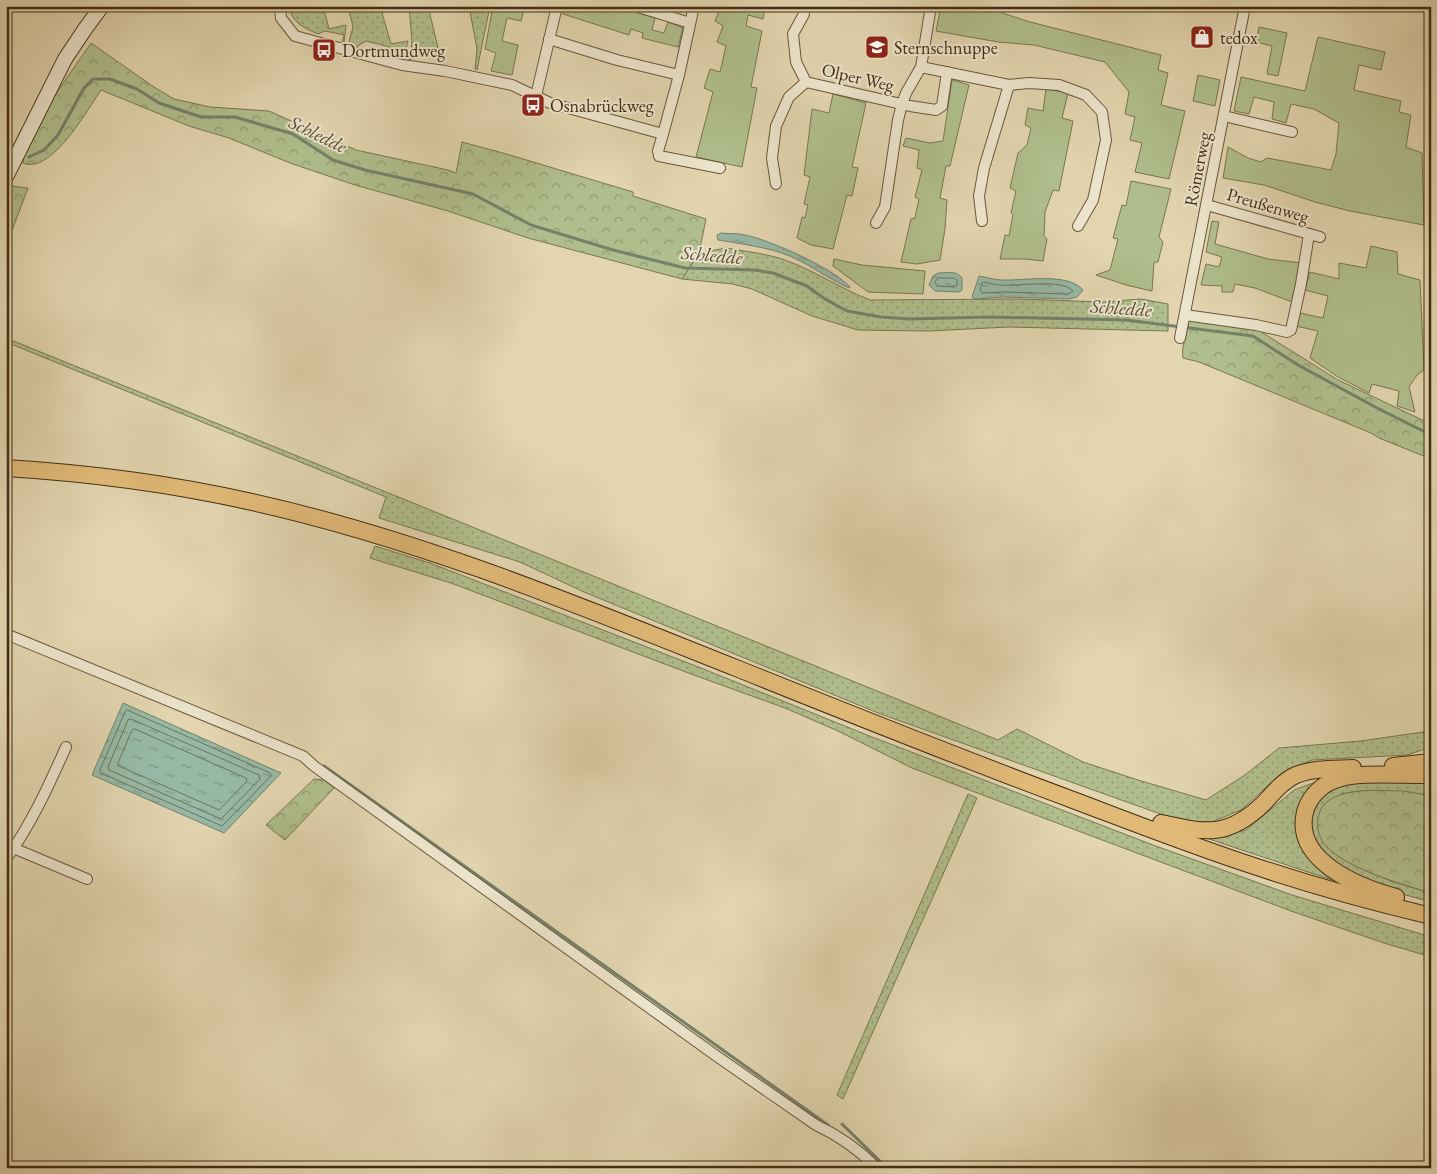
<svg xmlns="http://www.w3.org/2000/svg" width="1437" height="1174" font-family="'EB Garamond',serif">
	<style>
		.grass { fill: url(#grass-dots); stroke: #7a7650 }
		.forest { fill: url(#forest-crowns); stroke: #7a7650 }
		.green { fill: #b0be8d; stroke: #7a7650 }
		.water { fill: url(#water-ripples); stroke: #75816b }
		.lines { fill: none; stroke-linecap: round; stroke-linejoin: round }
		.shore { stroke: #6c735c; stroke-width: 1 }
		.stream { stroke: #75816b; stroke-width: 3 }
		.minor-casing { stroke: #6b573a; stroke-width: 12 }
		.secondary-casing { stroke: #432d12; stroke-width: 16 }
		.trunk-casing { stroke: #432d12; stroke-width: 18 }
		.minor { stroke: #ece4cc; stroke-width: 10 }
		.secondary { stroke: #ece4cc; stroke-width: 14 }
		.trunk { stroke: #e1ba78; stroke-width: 16 }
		.labels { text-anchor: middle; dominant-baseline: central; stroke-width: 4; stroke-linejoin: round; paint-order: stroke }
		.poi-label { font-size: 18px; fill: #432d12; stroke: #ece4cc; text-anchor: start }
		.street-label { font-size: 18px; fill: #432d12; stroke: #ece4cc }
		.water-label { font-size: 19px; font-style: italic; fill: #544930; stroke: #ece4cc }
	</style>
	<defs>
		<pattern id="grass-dots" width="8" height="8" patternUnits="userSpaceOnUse" patternTransform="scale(1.25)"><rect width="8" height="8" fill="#b0be8d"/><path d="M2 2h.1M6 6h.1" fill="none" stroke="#919b72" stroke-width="1.8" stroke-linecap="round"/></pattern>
		<pattern id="forest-crowns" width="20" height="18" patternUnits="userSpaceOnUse" patternTransform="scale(1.25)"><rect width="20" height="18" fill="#b0be8d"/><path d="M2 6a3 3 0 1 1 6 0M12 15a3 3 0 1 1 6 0" fill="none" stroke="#919b72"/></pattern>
		<pattern id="water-ripples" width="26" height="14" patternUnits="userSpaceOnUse" patternTransform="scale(1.25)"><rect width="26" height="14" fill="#96b9a6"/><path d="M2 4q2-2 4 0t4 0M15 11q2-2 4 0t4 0" fill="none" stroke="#7c9786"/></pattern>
	</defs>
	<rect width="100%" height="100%" fill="#e2d5b0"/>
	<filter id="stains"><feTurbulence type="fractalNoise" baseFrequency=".004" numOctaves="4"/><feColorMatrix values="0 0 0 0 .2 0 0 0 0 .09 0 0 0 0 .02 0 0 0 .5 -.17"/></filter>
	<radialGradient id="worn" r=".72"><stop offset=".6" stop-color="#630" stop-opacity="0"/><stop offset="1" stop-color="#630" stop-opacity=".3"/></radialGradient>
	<g class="grass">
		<path d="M289,6H323L329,29L346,25L344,43H342L344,35L325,31L318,34C304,28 291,22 289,6Z"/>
		<path d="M348,6H384L386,12L382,13L391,44L408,41L404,57L388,54L390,47L366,41L356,47L348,45L353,27Z"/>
		<path d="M409,6H428L440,56L422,53L409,60L412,43Z"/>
		<path d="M469,6H490L477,70L475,69L477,49Z"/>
		<path d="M726,248C743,251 762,253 779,258C811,268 839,288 870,300L1018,299L1102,302L1141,299L1168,304V331L1009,327L929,331L858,330L812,316L752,289L733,284L682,279L699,253Z"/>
		<path d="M6,338L998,740L1017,729L1083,762L1138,780L1206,800L1245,775L1279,748L1361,741L1430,731L1431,729V747L1407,755L1312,760L1282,773L1241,810L1212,822L1180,821L878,713L584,592L520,562L379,518L386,497L6,342Z"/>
		<path d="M375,546L430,563L701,668L867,735L1153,845L1292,895L1431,937V957L1384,943L1291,911L972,791L912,768L838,731L785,708L691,674L451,583L370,558Z"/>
		<path d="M1324,779L1302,799L1295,823L1299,842L1314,865L1344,884L1209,839L1246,830L1294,790Z"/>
		<path d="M1351,782H1431V796C1402,791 1371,788 1341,794L1358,866L1390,881L1431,893V902L1388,890L1332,863L1311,840L1309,813L1325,791Z"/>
		<path d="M968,794L977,798L843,1099L837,1095Z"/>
	</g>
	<g class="forest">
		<path d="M91,43L154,87L174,99L210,107L269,111L356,150L448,170L456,173L462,142L503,153L633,192V196L706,219L699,253L682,279L528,238L448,211L355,185L290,163L229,138L189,126L101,90C88,109 51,175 23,163L24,154L48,105Z"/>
		<path d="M11,186L28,188L6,246V197Z"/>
		<path d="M1189,320L1255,328L1338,380L1431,424V459L1379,438L1371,433L1199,362L1183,358C1181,345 1187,334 1189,320Z"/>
		<path d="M314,779L324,780L334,788L285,840L266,825Z"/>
		<path d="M1404,791L1431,796V893C1399,883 1350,870 1327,847C1319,839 1317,829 1318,819C1322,784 1379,791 1404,791Z"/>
	</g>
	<g class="green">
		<path d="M493,6H525L521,21L507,18L502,41L518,45L512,75L491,71L496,53L485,49Z"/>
		<path d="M565,6H617L655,18L652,30L664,33L668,22L683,28L678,47L642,38L643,33L631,29L629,35L563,14Z"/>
		<path d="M721,6H765L763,19L748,15L746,26L762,31L751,87L757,88L742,167L696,157L713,92L704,88L710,69L720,72L726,46L717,42L723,26L715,21Z"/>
		<path d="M941,6H981L1030,22L1161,55L1158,70L1168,73L1161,105L1185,111L1169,179L1135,172L1142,143L1130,140L1135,117L1125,114L1129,92L1105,62L1034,45L998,42L936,31Z"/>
		<path d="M1259,27L1287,33L1278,76L1267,74L1272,46L1256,42Z"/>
		<path d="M1318,37L1385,52L1381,70L1359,65L1354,90L1401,101L1399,112L1411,115L1406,147L1422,153L1424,225L1350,211L1315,202L1264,185L1223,178L1228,147L1248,158L1261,162L1267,158L1331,170L1336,154L1339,123L1314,109L1291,104L1286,123L1272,119L1274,102L1254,97L1249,114L1234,111L1241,77L1305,91Z"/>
		<path d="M1198,75L1220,80L1215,106L1193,101Z"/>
		<path d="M952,80L969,85L950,166H946L940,198L947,200L945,229L940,260L917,264L901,262L911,219L915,218L919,199L915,197L922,170L917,168L919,150L903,146L906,138L930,143L943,141Z"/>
		<path d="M1046,89L1068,93L1062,118L1073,121L1059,191L1053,190L1045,212L1044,236L1047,239L1043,261L1025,259H1000L1005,235L1009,236L1013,215L1011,213L1016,191L1010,188L1018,153L1027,145L1031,128L1025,125L1028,108L1043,111Z"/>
		<path d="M833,94L866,103L852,167L858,168L852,196L847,195L833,249L811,245L797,238L802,217L805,218L808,205L804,204L810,177L804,175L812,109L829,113Z"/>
		<path d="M1131,181L1171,189L1159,237L1163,242L1158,262H1154L1152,291L1126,285L1096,275L1110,270L1118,239L1113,238L1122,205L1126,206Z"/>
		<path d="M1212,221L1219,222L1215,244L1268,259L1302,263L1295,303L1255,288L1235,284L1233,292H1222V286L1201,285L1206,264L1219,267L1222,257L1206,252Z"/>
		<path d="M1371,246L1397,252L1398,274L1420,280L1424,370L1417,375L1409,387L1415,412L1397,406L1399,391L1372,384L1369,393L1338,377L1310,358L1318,331L1296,326L1300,313L1323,318L1328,296L1305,290L1310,272L1339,279V263L1366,268Z"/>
		<path d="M834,259L862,265L925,271L923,294L868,292L833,266Z"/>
	</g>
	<g class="water">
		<path d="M721,233C729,234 737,233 745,235C770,240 833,268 850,287L849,288C828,279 811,265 790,256C767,247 742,244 718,240L717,235Z"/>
		<path d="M938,273C947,273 956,270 962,278V290L959,292L935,291L929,285L933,276Z"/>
		<path d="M979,276C986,277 994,280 1002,280C1023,281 1068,272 1083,290L1077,297L1069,299L1004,297L976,299L972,297Z"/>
		<path d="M123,703L281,773L224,833L92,775Z"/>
	</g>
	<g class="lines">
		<g class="shore">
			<path d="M939,278H954L957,280V285L955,287L937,286L935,282Z"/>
			<path d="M984,282C989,283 994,285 1000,285C1016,287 1062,278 1073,291L1068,294L1004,292L982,293L980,290L982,283Z"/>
			<path d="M127,710L270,773L271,776L222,826L101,773L100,770L125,712Z"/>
			<path d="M131,719L259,775L260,779L221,819L109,770L108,767L128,720Z"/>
			<path d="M135,729L246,778L247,781L219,810L119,766L118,763L132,730Z"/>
		</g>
		<g class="stream">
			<path d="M29,157L44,150L58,135L84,88L93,79H110L137,89L159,103L201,117H235L293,134L333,160L365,170L473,194L531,225L613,250L685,268L754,270L773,273L807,286L825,299L847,311L881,317L910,319L988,317L1126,320L1253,336L1298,365L1377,408L1431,435"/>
			<path d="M324,766L828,1125"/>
			<path d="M842,1124L887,1168"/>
		</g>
		<g class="minor-casing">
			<g id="minor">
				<path d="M280,6L281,18L295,36L402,65L445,71L512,85L550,103L663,134L658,151L659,156L720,168"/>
				<path d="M635,6L690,23"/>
				<path d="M804,14L793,34L796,62L806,82L910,106L936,110L942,106L947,72"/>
				<path d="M549,39L617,60L679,75"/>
				<path d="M921,67L1009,85L1029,83L1059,85L1086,95L1102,112L1106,140L1093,200L1078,226"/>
				<path d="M536,96L557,6"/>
				<path d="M1224,116L1292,132"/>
				<path d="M663,134L679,75L694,6"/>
				<path d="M776,184L772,158L776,126L789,97L806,82"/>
				<path d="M1207,205L1320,237"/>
				<path d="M982,221L979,196L984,168L1009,85"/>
				<path d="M876,223L885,207L898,120L902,104L906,93L921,67L931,6"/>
				<path d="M1185,315L1256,325L1287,332L1291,330L1301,284L1309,234"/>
				<path d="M1180,338L1245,6"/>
				<path d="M6,634L303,756L314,766L715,1055L816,1125C840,1136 859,1150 877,1168"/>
				<path d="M6,845L87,879"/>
				<path d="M6,859C31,825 49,785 66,747"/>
			</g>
		</g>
		<g class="secondary-casing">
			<path id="secondary" d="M6,177L65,59L85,29L102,6"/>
		</g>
		<g class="trunk-casing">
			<g id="trunk">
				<path d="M6,468C88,473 172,484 252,502C419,539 578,605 736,668C848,713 960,758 1073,800C1134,823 1195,847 1257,867C1314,886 1372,902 1431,916"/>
				<path d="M1393,766L1431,762"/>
				<path d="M1161,823C1206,833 1228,838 1264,803C1273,793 1283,781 1296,775C1314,768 1334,769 1353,768"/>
				<path d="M1396,897C1359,887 1293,861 1305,812C1309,797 1321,785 1335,780C1357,771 1406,776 1431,775"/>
			</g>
		</g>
		<use href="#minor" class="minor"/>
		<use href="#secondary" class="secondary"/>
		<use href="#trunk" class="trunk"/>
	</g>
	<defs>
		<g id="shop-square" transform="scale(1.25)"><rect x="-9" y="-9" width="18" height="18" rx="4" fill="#8f2418" stroke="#ece4cc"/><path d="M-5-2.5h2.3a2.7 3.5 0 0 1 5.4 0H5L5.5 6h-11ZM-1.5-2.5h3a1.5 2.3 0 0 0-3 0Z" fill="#fff"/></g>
		<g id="school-square" transform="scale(1.25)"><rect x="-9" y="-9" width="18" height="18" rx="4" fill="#8f2418" stroke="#ece4cc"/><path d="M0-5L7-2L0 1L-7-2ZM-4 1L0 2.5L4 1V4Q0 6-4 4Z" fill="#fff"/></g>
		<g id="bus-square" transform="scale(1.25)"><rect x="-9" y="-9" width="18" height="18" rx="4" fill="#8f2418" stroke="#ece4cc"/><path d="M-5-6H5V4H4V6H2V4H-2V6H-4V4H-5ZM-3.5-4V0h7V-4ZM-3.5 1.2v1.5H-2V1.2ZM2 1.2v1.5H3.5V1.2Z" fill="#fff"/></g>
	</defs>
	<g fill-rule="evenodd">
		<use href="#shop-square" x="1202" y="37"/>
		<use href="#school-square" x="877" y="47"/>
		<use href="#bus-square" x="324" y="50"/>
		<use href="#bus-square" x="533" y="105"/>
	</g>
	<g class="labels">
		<g class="poi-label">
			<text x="1220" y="37">tedox</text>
			<text x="894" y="47">Sternschnuppe</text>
			<text x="342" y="50">Dortmundweg</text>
			<text x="550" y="105">Osnabrückweg</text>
		</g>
		<g class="street-label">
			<text transform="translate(858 77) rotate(13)">Olper Weg</text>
			<text transform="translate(1197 169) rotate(-79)">Römerweg</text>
			<text transform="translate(1268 205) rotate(16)">Preußenweg</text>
		</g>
		<g class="water-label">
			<text transform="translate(318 134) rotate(26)">Schledde</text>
			<text transform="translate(712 255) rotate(5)">Schledde</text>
			<text transform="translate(1121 308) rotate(4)">Schledde</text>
		</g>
	</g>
	<rect width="1437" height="1174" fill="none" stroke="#e2d5b0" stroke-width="25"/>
	<rect x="8" y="8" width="1422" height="1159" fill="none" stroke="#432d12" stroke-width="2.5"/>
	<rect x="12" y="12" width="1412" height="1149" fill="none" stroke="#432d12"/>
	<rect width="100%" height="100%" filter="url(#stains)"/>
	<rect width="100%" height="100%" fill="url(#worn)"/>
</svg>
